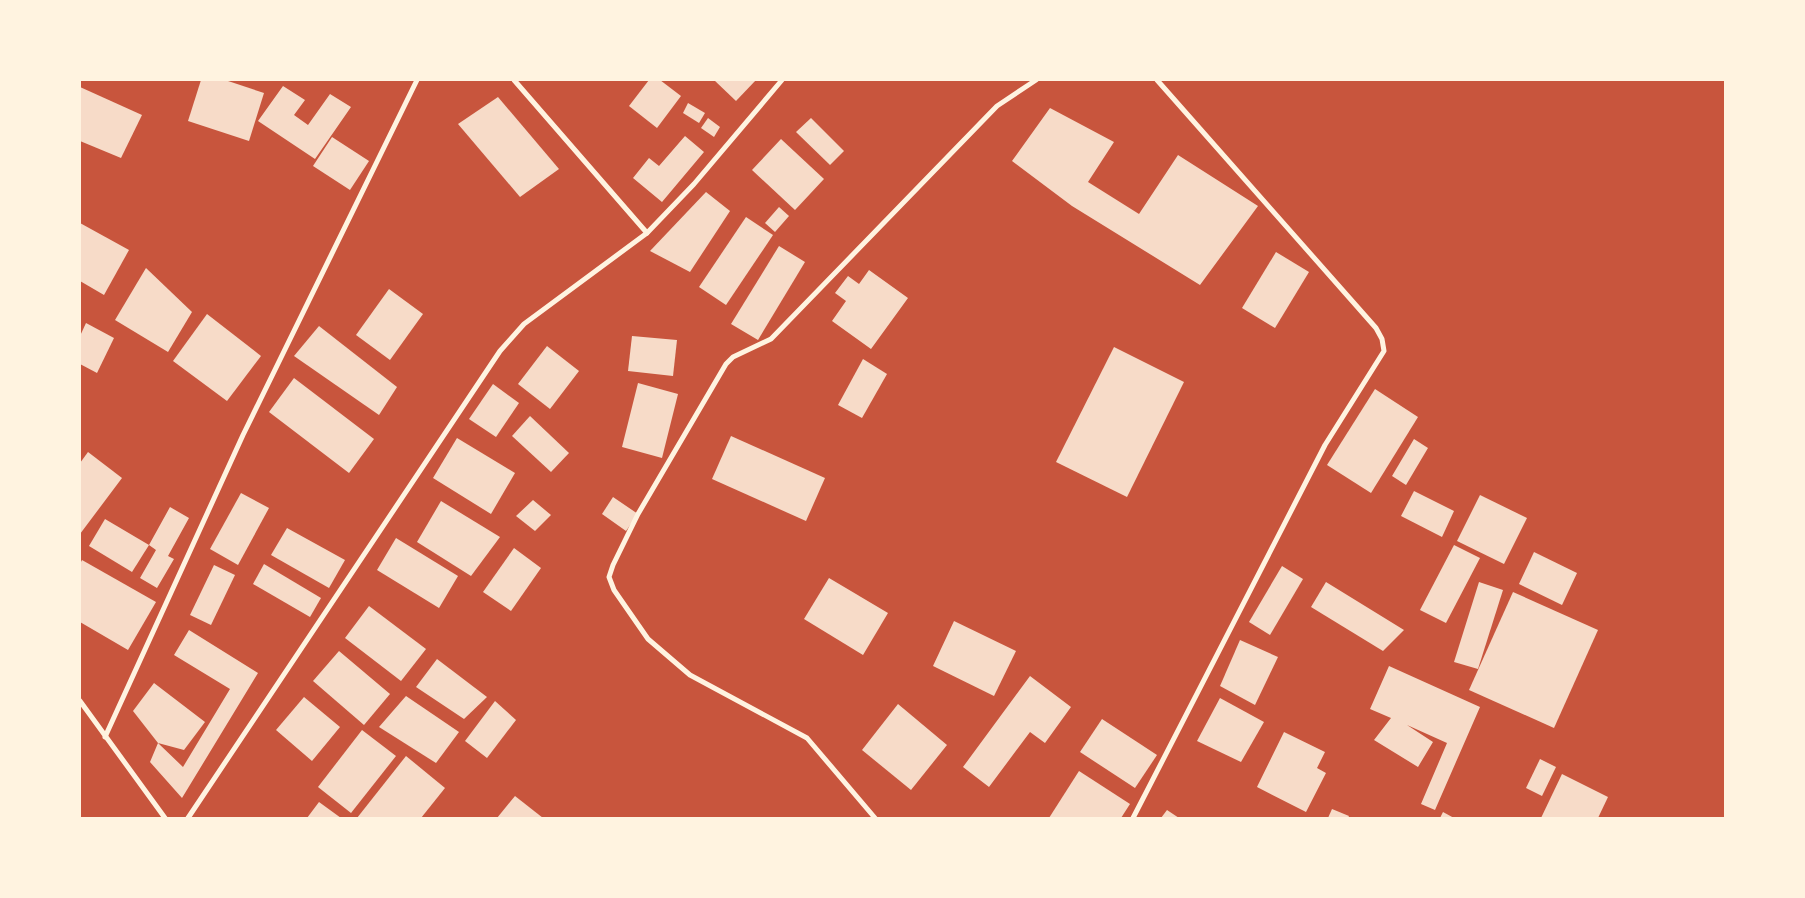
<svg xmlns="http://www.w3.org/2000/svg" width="1805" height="898" font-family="Poppins,sans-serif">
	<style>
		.building { fill: #f7dbc8 }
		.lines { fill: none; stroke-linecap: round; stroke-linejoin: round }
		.minor { stroke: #fff3e0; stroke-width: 5 }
	</style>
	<rect width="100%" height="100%" fill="#c8553d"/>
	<g class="building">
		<path d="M201,80H225L264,93L249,141L188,121Z"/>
		<path d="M649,80H660L681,96L657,128L629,106Z"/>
		<path d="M714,80H756L736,101Z"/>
		<path d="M283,86L305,100L294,115L308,125L330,94L351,107L315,159L258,121Z"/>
		<path d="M80,87L142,115L121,158L80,141Z"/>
		<path d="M498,97L559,169L520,197L458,124Z"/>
		<path d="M688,103L705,113L699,123L683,113Z"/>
		<path d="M1050,108L1114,142L1088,182L1139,214L1178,155L1258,206L1200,285L1072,206L1012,161Z"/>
		<path d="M708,118L720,127L714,137L701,128Z"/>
		<path d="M811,118L844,151L830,165L796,132Z"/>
		<path d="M685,136L704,152L662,202L633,178L649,158L659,166Z"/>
		<path d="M332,137L369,161L350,190L313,166Z"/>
		<path d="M781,139L824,179L795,210L752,170Z"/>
		<path d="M706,192L730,211L690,272L650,251Z"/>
		<path d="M779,207L789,216L775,232L765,223Z"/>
		<path d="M746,217L773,235L726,305L699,287Z"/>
		<path d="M80,223L129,250L104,295L80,281Z"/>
		<path d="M779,246L805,262L758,340L731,324Z"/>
		<path d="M1276,252L1309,272L1275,328L1242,308Z"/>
		<path d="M146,268L192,312L168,352L115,320Z"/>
		<path d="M869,270L908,298L871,349L832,321L846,301L835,293L848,276L859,284Z"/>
		<path d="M389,289L423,314L390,360L356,335Z"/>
		<path d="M207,314L261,356L227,401L173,361Z"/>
		<path d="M86,323L114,338L97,373L80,364V336Z"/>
		<path d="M319,326L397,387L379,415L294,356Z"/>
		<path d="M632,336L677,340L673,376L628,371Z"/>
		<path d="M547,346L579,371L550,409L518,384Z"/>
		<path d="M1114,347L1184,382L1127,497L1056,462Z"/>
		<path d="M863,359L887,374L862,418L838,405Z"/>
		<path d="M294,378L374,439L349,473L269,412Z"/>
		<path d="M638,383L678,394L662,458L622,447Z"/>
		<path d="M493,384L519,403L496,437L469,419Z"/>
		<path d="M1375,389L1418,417L1371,493L1327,465Z"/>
		<path d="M530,416L569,453L551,472L512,436Z"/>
		<path d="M731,436L825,478L806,521L712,479Z"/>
		<path d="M457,438L515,473L491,514L433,478Z"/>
		<path d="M1414,439L1428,448L1406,485L1392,476Z"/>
		<path d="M88,452L122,478L80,534V463Z"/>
		<path d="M1414,491L1454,511L1442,537L1401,516Z"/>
		<path d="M241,493L269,508L238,565L210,549Z"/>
		<path d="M1480,495L1527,518L1504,564L1457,541Z"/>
		<path d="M613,497L638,514L626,531L602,514Z"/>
		<path d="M533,500L551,515L535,531L516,516Z"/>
		<path d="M441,501L500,537L471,576L417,542Z"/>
		<path d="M170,507L189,518L168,556L174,559L157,588L140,578L156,550L149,545Z"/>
		<path d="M105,519L149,545L132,572L89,546Z"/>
		<path d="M287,528L345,560L329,588L271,555Z"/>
		<path d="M396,538L458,576L439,608L377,570Z"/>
		<path d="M1454,545L1480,558L1446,623L1420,610Z"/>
		<path d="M514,548L541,568L511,611L483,592Z"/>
		<path d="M1534,552L1577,573L1562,605L1519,584Z"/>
		<path d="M82,560L156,602L128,650L80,622V564Z"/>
		<path d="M264,564L321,598L310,617L253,584Z"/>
		<path d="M214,565L235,575L211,625L190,615Z"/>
		<path d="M1282,566L1303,579L1270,635L1249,622Z"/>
		<path d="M829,578L888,613L863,655L804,619Z"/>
		<path d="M1326,582L1404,630L1383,651L1311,607Z"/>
		<path d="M1479,582L1503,590L1478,669L1454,662Z"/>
		<path d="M1513,592L1598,630L1554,728L1469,690Z"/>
		<path d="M369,606L426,649L401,681L345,638Z"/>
		<path d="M954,621L1016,651L994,696L933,666Z"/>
		<path d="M189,630L258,673L182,798L150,762L158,743L133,711L154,683L205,722L184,750L158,743L183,767L230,689L174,655Z"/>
		<path d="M1240,640L1278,657L1255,705L1220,686Z"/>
		<path d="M339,651L390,694L364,725L313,681Z"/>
		<path d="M437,659L487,697L464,719L416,687Z"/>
		<path d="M1389,666L1480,707L1435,810L1421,804L1447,743L1407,725L1433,742L1418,767L1374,740L1391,718L1370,709Z"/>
		<path d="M1030,676L1071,707L1045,743L1030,732L989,787L963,767Z"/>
		<path d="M406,696L459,732L436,763L379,727Z"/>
		<path d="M304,697L340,727L312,761L276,730Z"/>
		<path d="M1220,698L1264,722L1241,762L1197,741Z"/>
		<path d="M495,701L516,720L487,758L465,741Z"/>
		<path d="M898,704L947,745L911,790L862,750Z"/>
		<path d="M1102,719L1157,755L1135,788L1080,752Z"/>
		<path d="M362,730L396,756L351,813L318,787Z"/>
		<path d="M1284,732L1325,752L1317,768L1326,773L1306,812L1257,787Z"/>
		<path d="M406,756L445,788L421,818H357Z"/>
		<path d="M1540,759L1556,767L1542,796L1526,788Z"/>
		<path d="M1079,771L1130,804L1121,818H1049Z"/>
		<path d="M1562,774L1608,797L1598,818H1541Z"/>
		<path d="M515,796L543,818H497Z"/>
		<path d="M319,802L341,818H307Z"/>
		<path d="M1332,809L1349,816L1348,818H1328Z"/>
		<path d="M1167,810L1179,818H1161Z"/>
		<path d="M1443,812L1454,818H1440Z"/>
	</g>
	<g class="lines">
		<g class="minor">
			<path d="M514,80L647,233"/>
			<path d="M80,701L165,818"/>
			<path d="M105,737L243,435L417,80"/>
			<path d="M188,818L500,351L524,324L647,233L694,184L782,80"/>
			<path d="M875,818L807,738L690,675L648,639L614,590L609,577L613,565L638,514L726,364L733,357L771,339L997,106L1036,80"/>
			<path d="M1133,818L1325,445L1384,351L1382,339L1376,328L1157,80"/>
		</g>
	</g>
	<rect width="1805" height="898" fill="none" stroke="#fff3e0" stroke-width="162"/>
</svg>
